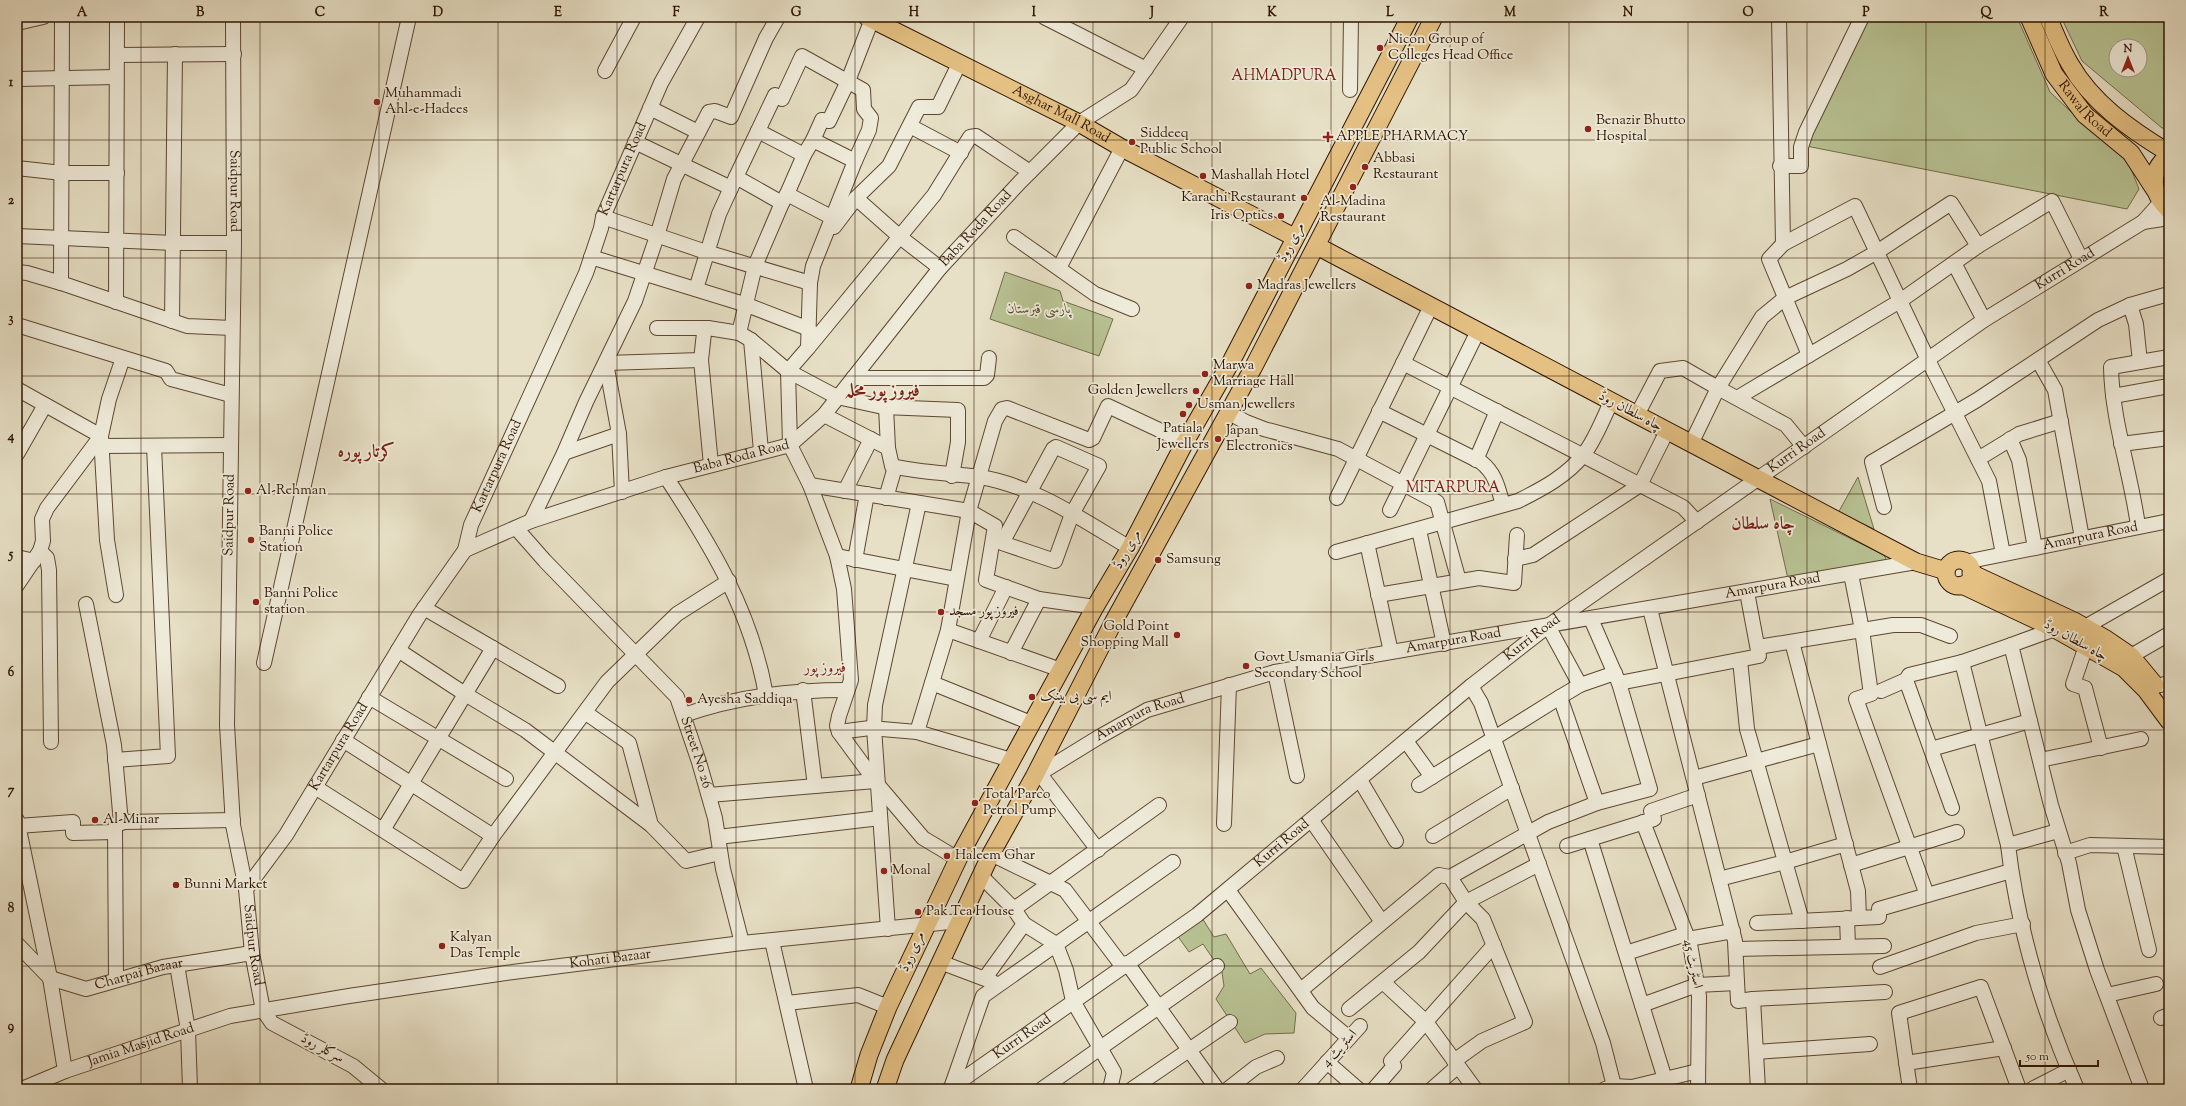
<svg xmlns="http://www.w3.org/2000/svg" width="2186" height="1106" font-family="'Sorts Mill Goudy',Amiri,serif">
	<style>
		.green { fill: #b8c293; stroke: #746b4a; fill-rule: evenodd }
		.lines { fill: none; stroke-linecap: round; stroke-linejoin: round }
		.minor-casing { stroke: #5d4732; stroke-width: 16 }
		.major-casing { stroke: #2f1400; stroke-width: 19 }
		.minor { stroke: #efebda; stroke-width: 14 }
		.major { stroke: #e4c083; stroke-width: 17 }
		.grid { fill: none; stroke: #2f1400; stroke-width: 1; stroke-opacity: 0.55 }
		.poi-dot { fill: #8f2418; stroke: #efebda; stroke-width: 1.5 }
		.labels { text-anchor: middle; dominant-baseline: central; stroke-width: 3.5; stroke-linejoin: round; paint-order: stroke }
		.poi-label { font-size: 14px; fill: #2f1400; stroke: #efebda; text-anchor: start }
		.street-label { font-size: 14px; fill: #2f1400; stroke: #efebda }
		.park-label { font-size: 14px; font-style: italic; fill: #58482c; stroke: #efebda }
		.neighbourhood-label { font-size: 15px; fill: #7a1f14; stroke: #efebda }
		.district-label { font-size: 18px; font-weight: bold; fill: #7a1f14; stroke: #efebda }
		.neatline { fill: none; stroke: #2f1400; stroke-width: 1.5 }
		.grid-label { font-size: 13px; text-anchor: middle; font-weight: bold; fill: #2f1400 }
	</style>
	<rect width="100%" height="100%" fill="#e7e0c6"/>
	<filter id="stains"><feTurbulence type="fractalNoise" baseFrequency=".005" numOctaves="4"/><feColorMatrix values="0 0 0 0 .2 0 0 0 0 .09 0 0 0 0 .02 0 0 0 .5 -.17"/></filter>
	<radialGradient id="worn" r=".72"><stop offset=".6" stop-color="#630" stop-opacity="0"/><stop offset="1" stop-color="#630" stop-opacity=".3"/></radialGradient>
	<g class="green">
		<path d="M1867,17H2017L2050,92L2086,126L2126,156L2139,189L2127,209L1806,146Z"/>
		<path d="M2061,17H2169V129L2162,128L2082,61ZM2116,46H2140V70H2116Z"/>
		<path d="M1005,272L1060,291L1063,301L1113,319L1099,356L990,319Z"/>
		<path d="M1858,477L1874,529L1838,513Z"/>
		<path d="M1770,499L1884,555L1888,563L1788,579Z"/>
		<path d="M1202,918L1214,937L1226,934L1250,974L1261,968L1296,1013L1294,1033L1265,1034L1245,1043L1216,999L1224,986L1222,972L1203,944L1189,952L1177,935Z"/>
	</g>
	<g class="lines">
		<g class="minor-casing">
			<g id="minor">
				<path id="s1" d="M233,17L234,243L227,725L233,825L246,889L252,953L263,1010L272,1023L353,1066L381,1089"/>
				<path d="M1044,17L1146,69"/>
				<path d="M1779,17L1783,244L1769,259L1809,355"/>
				<path d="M17,23L43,17"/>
				<path d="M117,55L234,54"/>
				<path d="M605,71L634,17"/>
				<path d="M17,79L116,77"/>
				<path d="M1350,90L1351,17"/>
				<path d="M650,108L698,132"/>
				<path d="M910,126L961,153"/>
				<path d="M758,131L804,155L813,140L855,161"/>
				<path d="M813,140L822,120L829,121L848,81L872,19"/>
				<path d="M635,142L731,188"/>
				<path d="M1780,166H1801V147L1806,132L1862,17"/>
				<path d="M17,168L62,173H117"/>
				<path d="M736,177L775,95L782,99L802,56L863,90L864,109L871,118L869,130L855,161L813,266L810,283L808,348L788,371L790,445L810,485L837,556L844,589L851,680L839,716L837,726L839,732L878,785L923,838L958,859"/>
				<path d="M787,194L804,155"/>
				<path d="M856,198L900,237L940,268"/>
				<path d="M603,217L706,252L810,283"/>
				<path d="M2143,222L2169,218"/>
				<path d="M834,227L856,198L889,166L919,107H938L959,64"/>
				<path d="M17,236L174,243H234"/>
				<path d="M1014,237L1095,294L1132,309"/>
				<path d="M1783,244L1855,206L1928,360L1989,481L2003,554"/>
				<path d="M591,257L747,305L809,329"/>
				<path d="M1954,263L1984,320"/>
				<path d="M1059,268L1122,148"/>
				<path d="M17,272L27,273L61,283L187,326L232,328"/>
				<path d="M61,283L62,17"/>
				<path d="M696,289L719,214L736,177L782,203L787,194L833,218"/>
				<path d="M116,302L117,17"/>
				<path d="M2130,305L2136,324L2140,362"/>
				<path d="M172,321L175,54"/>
				<path d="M17,325L166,371L171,379L231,395"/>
				<path d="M657,328H708"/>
				<path d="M739,333L755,266L782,203"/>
				<path d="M751,340L761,451"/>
				<path d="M808,348L934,195L970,137L976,136L1030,172"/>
				<path d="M701,360L711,465"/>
				<path d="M2038,360L2055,390L2082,538"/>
				<path d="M1403,363L1683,507L1697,522"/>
				<path d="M853,378H984L987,375L989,358"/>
				<path d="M17,389L101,436L47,508L42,519L43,541L40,551L17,585"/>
				<path d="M2113,396L2169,386"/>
				<path d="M1737,398L1900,301L1978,246L2052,201L2081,259"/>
				<path d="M886,407L888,448"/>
				<path d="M1379,411L1481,462C1496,474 1498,488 1503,505"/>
				<path d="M1229,413L1246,422L1264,429L1338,449L1437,502L1459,581"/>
				<path d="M824,415L888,448L892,466C921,473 951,473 980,477C1035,486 1084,521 1130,548"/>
				<path d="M1637,415L1660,371L1683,368L1718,388L1691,444"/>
				<path d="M2010,439L2019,460L2035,548"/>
				<path d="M2121,444L2169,438"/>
				<path d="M102,446L230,445"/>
				<path d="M1056,447L1099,466L1072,514L1055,561L1002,543L1053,449Z"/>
				<path d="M1804,447L1786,425L1718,388L1762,317L1785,298L1847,269L1877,252L1951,203L1978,246"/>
				<path d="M564,453L619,434"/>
				<path d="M17,454L45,405"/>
				<path d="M1978,459L2019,434L2061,421"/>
				<path d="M1476,460L1497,411"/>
				<path d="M666,477C712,547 751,611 766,695"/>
				<path d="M810,485L969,511L995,526L986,580L1039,599L1095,607"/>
				<path d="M845,491L871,439"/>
				<path d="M622,492L619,434L606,363L701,360L704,333L708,328L739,333L751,340L788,371L837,397L883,407L958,410V442L952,476"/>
				<path d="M886,498L895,467"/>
				<path d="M1337,498L1431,306"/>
				<path d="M1884,507L1872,462L1977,400L2098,320L2130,305L2165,295"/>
				<path d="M1390,510L1478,331"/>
				<path d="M531,521L564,453L586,402L635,301L657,236L674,179L709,112L715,111L731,117L766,38L778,17"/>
				<path d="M2138,526C2131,473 2112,421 2111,367L2169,357"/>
				<path id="s2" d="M516,528L545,561L677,697L699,762L715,818L723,869L742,943"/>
				<path d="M1419,530L1444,644"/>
				<path d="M1367,543L1391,652"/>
				<path id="s3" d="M465,550L531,521L666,477L790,445L824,415L940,268L1020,182L1079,123L1131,90L1182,17"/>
				<path d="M40,551L47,558L49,570L51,742"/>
				<path d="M1336,552L1518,501C1542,489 1567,476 1584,454C1595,440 1603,419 1611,402"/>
				<path d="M837,556L956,579"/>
				<path d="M17,557L34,561"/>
				<path d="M1515,559L1533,555L1640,485L1667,431"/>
				<path d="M855,560L867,494"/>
				<path id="s4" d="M1965,562L2169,521"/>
				<path d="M1851,574L1862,630L1871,694L1856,699L1927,895"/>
				<path d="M116,595L107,540L101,436L109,399L123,358"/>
				<path d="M1378,595L1479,578L1514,583L1517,535"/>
				<path d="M86,604L114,745L121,823"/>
				<path d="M424,608L558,686"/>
				<path d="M1650,609L1735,941L1738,1001L1753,999"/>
				<path d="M1548,626L1580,685L1560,697L1597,803"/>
				<path d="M2085,627L2169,579"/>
				<path d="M2055,629L2011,645L2051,805L2069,863L2078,910L2097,970L2142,1089"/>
				<path d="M948,630L1061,670"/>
				<path d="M979,641L1006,587"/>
				<path d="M1792,642L1858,891L1859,918"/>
				<path d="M2011,645L1962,662L2008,845C2018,929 2043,1012 2077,1089"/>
				<path d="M2086,646L2073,684L2085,688L2101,748"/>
				<path d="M1758,647L1893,625H1921L1950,636"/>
				<path d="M398,650L465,694L525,730L651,825L686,861L720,853"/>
				<path d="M1011,653L1039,599"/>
				<path d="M2131,656L2169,634"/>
				<path d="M1740,660L1747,729L1802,921"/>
				<path d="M264,663L409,17"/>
				<path d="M1275,672L1297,776"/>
				<path d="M1906,680L1952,808"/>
				<path d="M932,683L1031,723"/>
				<path d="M1619,683L1759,656L1747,592"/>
				<path d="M1580,685L1615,673"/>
				<path d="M1471,686L1481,703L1603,1043L1614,1086"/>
				<path d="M2156,686L2169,683"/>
				<path d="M803,690L815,786"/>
				<path d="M1881,691L1906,680L1909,675L1962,662"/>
				<path d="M369,697L506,779"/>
				<path d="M586,713L629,743L651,825"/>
				<path d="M684,715C737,696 792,690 847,690"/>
				<path d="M839,732L870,728L917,732L1011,760"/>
				<path d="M917,732L948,630L969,511L995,421L1002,409L1007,408L1089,440L1093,438L1108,406L1185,442"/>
				<path d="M343,740L493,836"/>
				<path d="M1406,741L1432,777"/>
				<path d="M1931,749L2030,721"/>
				<path d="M115,760L168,756L154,446"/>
				<path d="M2040,760L2141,739"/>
				<path d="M1040,774L1098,850"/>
				<path id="s5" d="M1034,777L1099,737L1147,710L1275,672L1916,562"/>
				<path d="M1694,778L1819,744"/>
				<path d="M1360,780L1396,841"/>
				<path d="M1419,785L1560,697"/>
				<path d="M315,787L463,881L493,836L607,682L677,614L729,581"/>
				<path d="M709,795L875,781"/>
				<path d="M17,820L50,978L65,1071"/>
				<path d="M1312,821L1382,922"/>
				<path d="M1643,822L1690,944L1699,996L1698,1089"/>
				<path d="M1224,824L1229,685"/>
				<path d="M18,826L73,822V833L115,832"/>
				<path d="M383,830L493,648"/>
				<path d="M1433,836L1512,788"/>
				<path d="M718,837L880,818"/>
				<path d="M1590,839L1665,1079"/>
				<path d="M2008,845L2058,831"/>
				<path d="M1567,846L1654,819L1651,811L1698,795"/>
				<path d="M2124,846L2149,950"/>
				<path d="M2065,853L2090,845L2169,847"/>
				<path d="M991,854L1065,890L1123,967"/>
				<path d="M1851,865L1957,832"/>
				<path d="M981,876L1014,909L1024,924L1056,944L1066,970L1073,1001L1114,1072L1110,1089"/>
				<path d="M1450,877L1466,902L1483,919L1525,1022L1482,1041L1454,1061"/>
				<path d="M1719,879L1785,862L1846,844"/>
				<path id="s6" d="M246,889L286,835L420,614L465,550L471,525L586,273L601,228L603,217L661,83L698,17"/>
				<path d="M1228,890L1313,1008L1349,1038"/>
				<path d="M1014,909L1159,805"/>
				<path d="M1847,918L1848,946"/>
				<path d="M1757,923L1879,917V909L2011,871"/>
				<path d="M888,929L874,728L875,705L919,503"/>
				<path d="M1688,939L1733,931"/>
				<path d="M772,941L806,1089"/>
				<path id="s7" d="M17,944L50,978L86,989L163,967L252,953"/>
				<path d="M1736,949L1884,946"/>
				<path d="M1626,953L1686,934"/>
				<path d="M940,962L993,982"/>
				<path d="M1127,963L1217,1089"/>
				<path d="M177,965L188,1030L190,1089"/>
				<path d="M1880,967L1976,933L2023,924"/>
				<path d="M985,978L1024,924"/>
				<path d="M116,979L115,828L117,824L124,822L233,820"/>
				<path d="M1383,982L1426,1022L1475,1089"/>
				<path d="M1301,990L1439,875L1450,877L1548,822L1597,803L1650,789L1619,683L1591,619"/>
				<path d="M2107,995L2156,984"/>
				<path d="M787,1003L858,995L888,1007"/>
				<path d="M1642,1005L1697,985L1737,983"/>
				<path d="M1349,1009L1419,952L1466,902L1539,864"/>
				<path d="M2161,1018L2169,1015"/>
				<path d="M1756,1052L1870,1044"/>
				<path d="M1327,1062L1358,1089"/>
				<path d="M1906,1063L2004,1048"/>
				<path d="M951,1088L983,996L1173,862"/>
				<path id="s8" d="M22,1089L65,1071L230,1016L349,996L513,972L742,943L960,921"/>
				<path id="s9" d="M949,1089L1197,915L1471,686L1548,626L1984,320L2143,222L2161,202"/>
				<path d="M1042,1089L1217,966"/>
				<path d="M1132,1089L1230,1022"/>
				<path d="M1228,1089L1256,1067L1277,1058"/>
				<path d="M1303,1089L1360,1026"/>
				<path d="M1374,1089L1394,1066L1391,1061L1494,945"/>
				<path d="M1432,1089L1458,1066"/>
				<path d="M1605,1089L1614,1086L1632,1087L1698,1071"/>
				<path d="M1758,1089L1753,999L1885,992"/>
				<path d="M1910,1089L1899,1013L1981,987L2019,1089"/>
				<path d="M2032,1089L2069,1070"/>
			</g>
		</g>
		<g class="major-casing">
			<g id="major">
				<path id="s10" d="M867,17L1079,123L1122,148L1294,237"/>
				<path id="s11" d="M2029,17L2054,74L2085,115L2131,153L2155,190"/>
				<path d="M2048,17C2055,33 2061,49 2070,64C2092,103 2131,130 2169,153"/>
				<path d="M2169,155C2148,172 2151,193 2169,210"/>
				<path d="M1317,246L1916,562L1946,571"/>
				<circle cx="1959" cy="573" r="13"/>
				<path d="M1971,573L2074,621L2106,639L2131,656L2155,685"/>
				<path d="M1962,585L2055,629L2124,668L2146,690L2169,721"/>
				<path d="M859,1089L869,1055L888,1007L960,855L1095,607L1130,548L1185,442L1232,360L1410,17"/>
				<path d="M885,1089L895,1060L991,854L1034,777L1114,621L1253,368L1434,17"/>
			</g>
		</g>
		<use href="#minor" class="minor"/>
		<use href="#major" class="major"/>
	</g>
	<path class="grid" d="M141,17V1089M260,17V1089M379,17V1089M498,17V1089M617,17V1089M736,17V1089M855,17V1089M974,17V1089M1093,17V1089M1212,17V1089M1331,17V1089M1450,17V1089M1569,17V1089M1688,17V1089M1807,17V1089M1926,17V1089M2045,17V1089M17,140H2169M17,258H2169M17,376H2169M17,494H2169M17,612H2169M17,730H2169M17,848H2169M17,966H2169"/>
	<g class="poi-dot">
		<circle cx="1380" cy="48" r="4"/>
		<circle cx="377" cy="102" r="4"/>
		<circle cx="1588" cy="129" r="4"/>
		<path d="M1326 131h4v4h4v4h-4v4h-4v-4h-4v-4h4z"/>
		<circle cx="1132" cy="142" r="4"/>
		<circle cx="1365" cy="167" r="4"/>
		<circle cx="1203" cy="176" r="4"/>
		<circle cx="1353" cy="187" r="4"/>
		<circle cx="1304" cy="198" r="4"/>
		<circle cx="1281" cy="216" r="4"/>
		<circle cx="1249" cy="286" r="4"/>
		<circle cx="1205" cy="374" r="4"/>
		<circle cx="1196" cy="391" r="4"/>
		<circle cx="1189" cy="405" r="4"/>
		<circle cx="1183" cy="414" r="4"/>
		<circle cx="1218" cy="439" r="4"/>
		<circle cx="248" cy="491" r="4"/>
		<circle cx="251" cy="540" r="4"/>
		<circle cx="1158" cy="560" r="4"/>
		<circle cx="256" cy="602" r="4"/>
		<circle cx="941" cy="612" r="4"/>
		<circle cx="1177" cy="635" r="4"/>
		<circle cx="1246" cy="666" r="4"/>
		<circle cx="1032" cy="697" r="4"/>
		<circle cx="689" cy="700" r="4"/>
		<circle cx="975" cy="803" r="4"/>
		<circle cx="95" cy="820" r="4"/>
		<circle cx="947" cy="856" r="4"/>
		<circle cx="884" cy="871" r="4"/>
		<circle cx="176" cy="885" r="4"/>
		<circle cx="918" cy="912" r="4"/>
		<circle cx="442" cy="946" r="4"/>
	</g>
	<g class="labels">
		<g class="poi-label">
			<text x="1388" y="40">Nicon Group of<tspan x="1388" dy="16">Colleges Head Office</tspan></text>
			<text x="385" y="94">Muhammadi<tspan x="385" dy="16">Ahl-e-Hadees</tspan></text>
			<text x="1596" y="121">Benazir Bhutto<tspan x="1596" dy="16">Hospital</tspan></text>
			<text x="1140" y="134">Siddeeq<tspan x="1140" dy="16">Public School</tspan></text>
			<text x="1336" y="137">APPLE PHARMACY</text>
			<text x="1373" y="159">Abbasi<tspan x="1373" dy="16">Restaurant</tspan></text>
			<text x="1211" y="176">Mashallah Hotel</text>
			<text x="1296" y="198" text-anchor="end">Karachi Restaurant</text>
			<text x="1353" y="202" text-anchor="middle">Al-Madina<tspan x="1353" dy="16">Restaurant</tspan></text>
			<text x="1273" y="216" text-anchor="end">Iris Optics</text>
			<text x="1257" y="286">Madras Jewellers</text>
			<text x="1213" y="366">Marwa<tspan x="1213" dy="16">Marriage Hall</tspan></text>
			<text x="1188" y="391" text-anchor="end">Golden Jewellers</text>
			<text x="1197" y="405">Usman Jewellers</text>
			<text x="1183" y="429" text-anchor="middle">Patiala<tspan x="1183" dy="16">Jewellers</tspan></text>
			<text x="1226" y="431">Japan<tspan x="1226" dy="16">Electronics</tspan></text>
			<text x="256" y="491">Al-Rehman</text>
			<text x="259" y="532">Banni Police<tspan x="259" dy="16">Station</tspan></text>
			<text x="1166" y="560">Samsung</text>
			<text x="264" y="594">Banni Police<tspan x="264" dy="16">station</tspan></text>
			<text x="949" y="612">فیروز پور مسجد</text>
			<text x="1169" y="627" text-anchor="end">Gold Point<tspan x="1169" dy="16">Shopping Mall</tspan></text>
			<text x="1254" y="658">Govt Usmania Girls<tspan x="1254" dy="16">Secondary School</tspan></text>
			<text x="1040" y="697">ایم سی بی بینک</text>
			<text x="697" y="700">Ayesha Saddiqa</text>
			<text x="983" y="795">Total Parco<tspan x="983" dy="16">Petrol Pump</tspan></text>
			<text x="103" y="820">Al-Minar</text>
			<text x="955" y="856">Haleem Ghar</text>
			<text x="892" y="871">Monal</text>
			<text x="184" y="885">Bunni Market</text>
			<text x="926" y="912">Pak Tea House</text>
			<text x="450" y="938">Kalyan<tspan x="450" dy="16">Das Temple</tspan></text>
		</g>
		<g class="street-label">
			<text stroke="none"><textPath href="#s11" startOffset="109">Rawal Road</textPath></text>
			<text stroke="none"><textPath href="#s10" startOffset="217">Asghar Mall Road</textPath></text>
			<text stroke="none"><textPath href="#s6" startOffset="817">Kartarpura Road</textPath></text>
			<text stroke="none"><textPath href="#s1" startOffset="174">Saidpur Road</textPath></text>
			<text stroke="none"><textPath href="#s3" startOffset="628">Baba Roda Road</textPath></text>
			<text transform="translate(1292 243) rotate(-63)">مری روڈ</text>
			<text stroke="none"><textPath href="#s9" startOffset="1386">Kurri Road</textPath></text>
			<text transform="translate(1630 412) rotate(28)">چاہ سلطان روڈ</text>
			<text stroke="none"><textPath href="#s9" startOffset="1062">Kurri Road</textPath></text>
			<text stroke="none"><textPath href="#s3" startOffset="292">Baba Roda Road</textPath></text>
			<text stroke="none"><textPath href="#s6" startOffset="494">Kartarpura Road</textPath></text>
			<text transform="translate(230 515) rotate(-89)">Saidpur Road</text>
			<text stroke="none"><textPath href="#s4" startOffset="128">Amarpura Road</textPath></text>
			<text transform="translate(1128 550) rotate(-61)">مری روڈ</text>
			<text stroke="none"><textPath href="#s5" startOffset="770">Amarpura Road</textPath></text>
			<text stroke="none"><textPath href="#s9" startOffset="738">Kurri Road</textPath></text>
			<text transform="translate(2075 641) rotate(29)">چاہ سلطان روڈ</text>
			<text stroke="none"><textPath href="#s5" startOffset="446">Amarpura Road</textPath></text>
			<text stroke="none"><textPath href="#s5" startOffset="122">Amarpura Road</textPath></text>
			<text stroke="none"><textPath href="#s6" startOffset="170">Kartarpura Road</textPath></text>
			<text stroke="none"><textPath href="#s2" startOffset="292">Street No 26</textPath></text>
			<text stroke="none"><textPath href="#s9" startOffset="414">Kurri Road</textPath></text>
			<text stroke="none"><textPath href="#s1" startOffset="930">Saidpur Road</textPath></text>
			<text transform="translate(913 952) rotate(-66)">مری روڈ</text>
			<text stroke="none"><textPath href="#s8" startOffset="605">Kohati Bazaar</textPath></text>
			<text transform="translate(1692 964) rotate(78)">اسٹریٹ 45</text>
			<text stroke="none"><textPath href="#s7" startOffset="140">Charpai Bazaar</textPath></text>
			<text stroke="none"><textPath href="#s9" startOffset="90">Kurri Road</textPath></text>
			<text stroke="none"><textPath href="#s8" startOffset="127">Jamia Masjid Road</textPath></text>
			<text transform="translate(322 1049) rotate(28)">سرکلر روڈ</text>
			<text transform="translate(1340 1049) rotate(-48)">اسٹریٹ 4</text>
		</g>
		<g class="park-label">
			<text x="1039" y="310">پارسی قبرستان</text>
		</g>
		<g class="neighbourhood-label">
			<text x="1284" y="76">AHMADPURA</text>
			<text x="1453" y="488">MITARPURA</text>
			<text x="825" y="668">فیروز پور</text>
		</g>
		<g class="district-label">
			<text x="882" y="392">فیروز پور محلہ</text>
			<text x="366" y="453">کرتار پورہ</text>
			<text x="1763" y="525">چاہ سلطان</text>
		</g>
	</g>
	<rect width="2186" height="1106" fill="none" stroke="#e7e0c6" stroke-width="44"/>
	<g transform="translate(2128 58)"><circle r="19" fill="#efebda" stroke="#a29583"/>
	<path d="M0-3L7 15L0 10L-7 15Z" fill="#8f2418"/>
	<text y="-6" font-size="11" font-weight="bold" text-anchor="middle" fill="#2f1400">N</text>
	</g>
	<path d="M2020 1060v6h78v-6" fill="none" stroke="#2f1400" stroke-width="2"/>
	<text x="2026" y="1060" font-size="12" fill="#2f1400" stroke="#efebda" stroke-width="3" paint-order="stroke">50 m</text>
	<rect x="22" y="22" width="2142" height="1062" class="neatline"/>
	<g class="grid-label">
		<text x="82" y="16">A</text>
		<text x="200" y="16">B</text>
		<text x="320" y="16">C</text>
		<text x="438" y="16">D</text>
		<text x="558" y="16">E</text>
		<text x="676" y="16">F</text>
		<text x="796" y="16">G</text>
		<text x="914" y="16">H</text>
		<text x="1034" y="16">I</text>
		<text x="1152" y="16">J</text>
		<text x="1272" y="16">K</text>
		<text x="1390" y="16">L</text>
		<text x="1510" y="16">M</text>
		<text x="1628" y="16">N</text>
		<text x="1748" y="16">O</text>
		<text x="1866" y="16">P</text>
		<text x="1986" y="16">Q</text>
		<text x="2104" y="16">R</text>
		<text x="11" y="86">1</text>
		<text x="11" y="204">2</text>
		<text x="11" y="322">3</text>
		<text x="11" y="440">4</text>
		<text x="11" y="558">5</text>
		<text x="11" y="676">6</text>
		<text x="11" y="794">7</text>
		<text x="11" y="912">8</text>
		<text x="11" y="1030">9</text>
	</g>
	<rect width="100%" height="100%" filter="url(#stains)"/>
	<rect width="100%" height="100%" fill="url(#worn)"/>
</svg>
